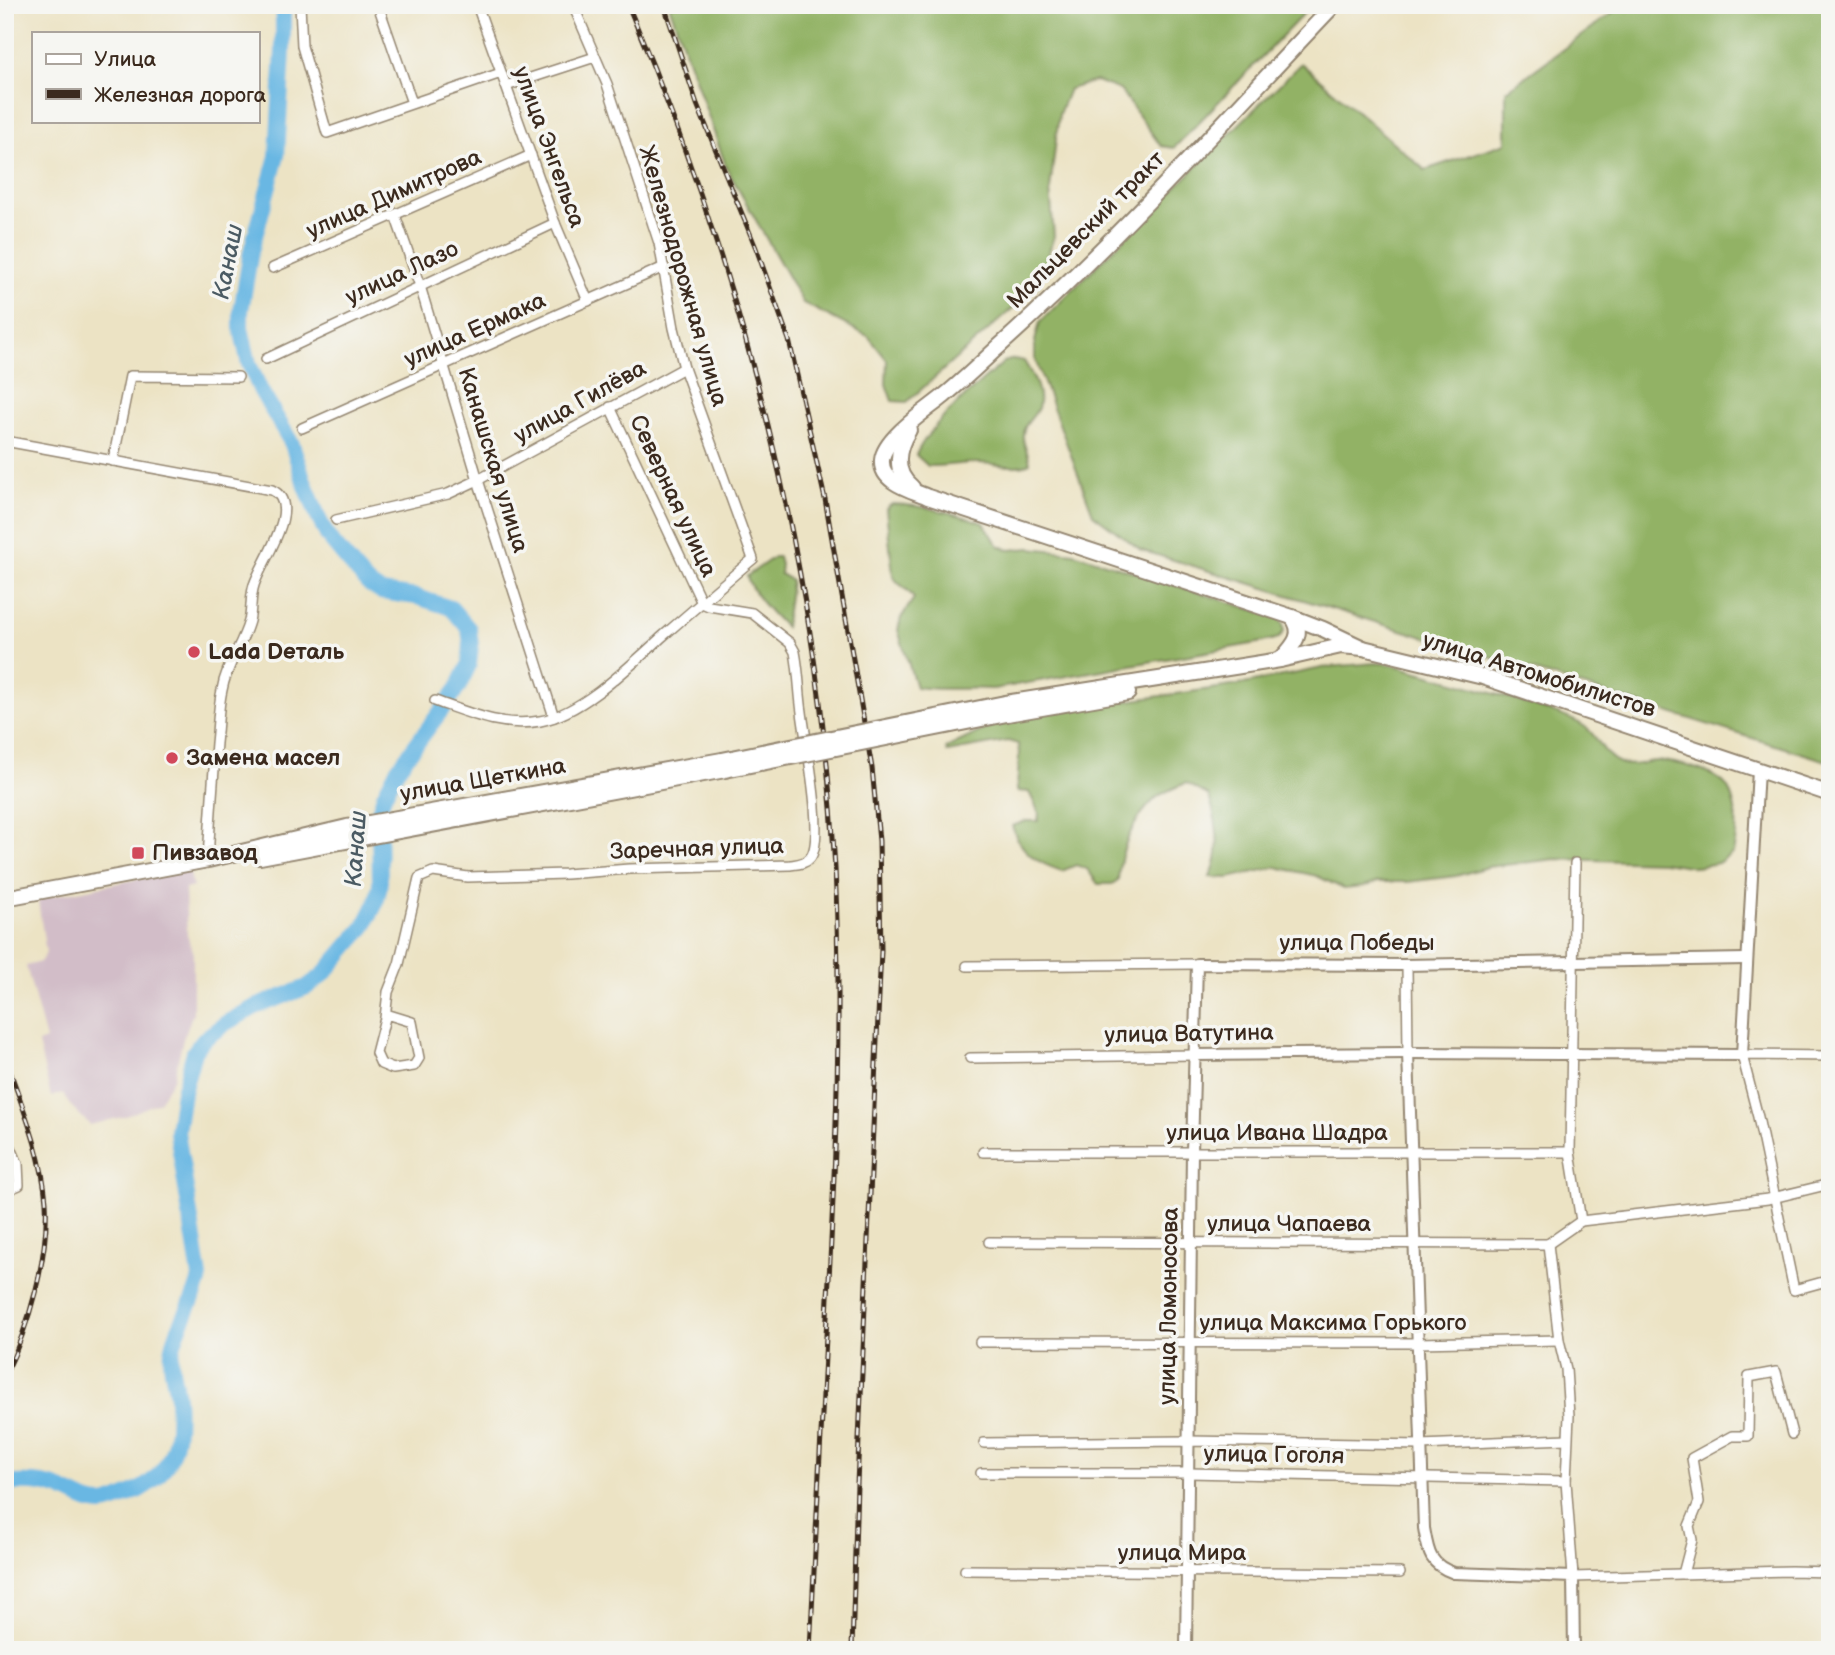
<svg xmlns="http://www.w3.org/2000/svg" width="1835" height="1655" font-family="'Balsamiq Sans',sans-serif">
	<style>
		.industrial { fill: #d2bdc8 }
		.forest { fill: #92b265; stroke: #666e42; stroke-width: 2 }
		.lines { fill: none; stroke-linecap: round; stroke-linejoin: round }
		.river { stroke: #69b7e3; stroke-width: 16 }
		.minor-casing { stroke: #948671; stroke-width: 12 }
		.tertiary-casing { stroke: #948671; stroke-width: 14 }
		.primary-casing { stroke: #948671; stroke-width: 18 }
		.minor { stroke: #fff; stroke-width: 9 }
		.tertiary { stroke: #fff; stroke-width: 10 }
		.primary { stroke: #fff; stroke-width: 14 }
		.rail-casing { stroke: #3b2a1e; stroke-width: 5 }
		.rail { stroke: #f6f6f2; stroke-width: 2.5; stroke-dasharray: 8; stroke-linecap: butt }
		.primary-bridge-casing { stroke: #948671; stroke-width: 18; stroke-linecap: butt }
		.primary-bridge { stroke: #fff; stroke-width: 14 }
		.poi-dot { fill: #d1495b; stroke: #f6f6f2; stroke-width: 2.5 }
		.labels { text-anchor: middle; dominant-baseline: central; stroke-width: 7; stroke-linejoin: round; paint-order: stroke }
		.street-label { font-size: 23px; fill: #3b2a1e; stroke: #f6f6f2 }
		.poi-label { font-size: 23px; font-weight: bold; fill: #3b2a1e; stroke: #f6f6f2; text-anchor: start }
		.water-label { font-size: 24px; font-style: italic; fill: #4b5b63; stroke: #f6f6f2 }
	</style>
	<rect width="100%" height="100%" fill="#f6f6f2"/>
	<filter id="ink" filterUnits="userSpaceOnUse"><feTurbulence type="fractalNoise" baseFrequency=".0143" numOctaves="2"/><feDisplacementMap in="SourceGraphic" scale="14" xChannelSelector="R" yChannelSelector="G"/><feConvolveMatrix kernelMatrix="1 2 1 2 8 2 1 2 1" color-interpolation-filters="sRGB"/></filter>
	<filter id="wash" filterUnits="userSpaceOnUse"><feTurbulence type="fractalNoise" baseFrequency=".00686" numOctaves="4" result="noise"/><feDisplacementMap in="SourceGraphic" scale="28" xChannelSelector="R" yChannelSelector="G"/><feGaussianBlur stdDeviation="1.57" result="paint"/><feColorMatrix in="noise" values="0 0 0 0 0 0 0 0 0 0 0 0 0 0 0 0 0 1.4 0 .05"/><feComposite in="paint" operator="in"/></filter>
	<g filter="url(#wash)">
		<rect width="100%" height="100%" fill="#ece3c4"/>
		<path class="industrial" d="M189,869L193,887L185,889L187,934L193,953V1013L183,1039L174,1077L159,1102L126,1116L90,1125L69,1104L63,1093L51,1097L38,1043L46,1040L26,966L40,962L46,953L38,901L42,898Z"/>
		<g class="forest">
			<path d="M669,5H1312L1174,148L1161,146L1120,90L1096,81L1069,89L1059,114L1050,190L1054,236L1039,285L907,402L892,401L886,384L887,360L868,336L803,303L727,169Z"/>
			<path d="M1623,5H1830V762L1141,550L1093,514L1035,359V341L1040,322L1301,63L1425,170L1506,143V91Z"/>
			<path d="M1014,359L1024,361C1032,374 1043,392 1038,408C1034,418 1022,424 1023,437C1023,445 1029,454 1030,463C1014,470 996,463 979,463C962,463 945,466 928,466L916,455C929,424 978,385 1004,362Z"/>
			<path d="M892,504C924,505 954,513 984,523L998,545L1009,550L1031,548L1074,553L1279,618L1283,624L1284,632L1279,638L1258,643L993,689C967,687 942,691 916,687L898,630L901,618L914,598C906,586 898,586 893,576L886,509Z"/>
			<path d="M774,557H778L781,564L780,574L791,580L785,627C773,615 750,592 747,576Z"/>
			<path d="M1376,663L1390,664C1438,678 1486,690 1534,706C1550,712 1569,716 1584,726C1599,736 1602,756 1620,763C1633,768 1645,761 1657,761C1675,761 1721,772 1729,790C1738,810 1738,832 1733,853L1718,863L1696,867L1663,862L1556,859L1487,867L1456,876L1407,882H1378L1363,887L1344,889L1317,876L1276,867L1229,878L1210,877C1223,853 1217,821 1209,796L1186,783C1177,787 1164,791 1156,798C1133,819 1120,849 1118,880L1112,884H1098L1087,869L1076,865L1062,871C1037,863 1020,852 1012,826L1026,821H1038L1039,813L1029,792L1017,791C1017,775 1021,760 1018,744L1008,741L947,752L946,748L1006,719L1034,714L1239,685L1327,667Z"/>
		</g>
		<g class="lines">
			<path class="river" d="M5,1484C22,1482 42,1482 58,1488C73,1493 87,1505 103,1504C114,1503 124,1497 133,1493C174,1474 180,1440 177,1399C176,1382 169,1369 172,1352C176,1325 195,1304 200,1277L177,1132L183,1092L194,1052L203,1040L226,1023L255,1007L307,987L323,975L364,927L376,903L380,885L379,812L384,795L397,770L458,688L469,665L471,645L469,629L451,608L417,597L381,592L367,583L343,555L328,537L319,519L304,481L292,444L261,391L249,364L241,328V311L251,251L277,156L283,51V5"/>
		</g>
	</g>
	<g filter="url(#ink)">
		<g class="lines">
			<g class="minor-casing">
				<g id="minor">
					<path d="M300,5L302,46L327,133L501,73"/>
					<path d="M378,5L412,103"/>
					<path d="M477,5L555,223L588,301"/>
					<path d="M506,86L595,57"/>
					<path d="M395,215L420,286L478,480L554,717"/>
					<path d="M273,268L531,155"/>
					<path d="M266,359L555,223"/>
					<path d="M302,428L664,267"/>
					<path d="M5,441L272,490C304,505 261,562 254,585C250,597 252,610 249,621C242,646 226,665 222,690C218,707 218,726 216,743C213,782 210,821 208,860"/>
					<path d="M113,461L130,376L238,377"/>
					<path d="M336,520L448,494L478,480L684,368"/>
					<path d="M435,701C469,713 503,728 540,721C582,714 632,664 663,636C693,610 723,584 753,559L684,368L674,328L659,243L607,84L573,5"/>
					<path d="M1407,965L1408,1053"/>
					<path d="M967,966L1197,964"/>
					<path d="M386,1014L412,1022L419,1058L414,1066L393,1069L381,1064L376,1053L385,1018L388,992L399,964L419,878L433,872L468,877L566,874L629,869L790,865C797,864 805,864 810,858C826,839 805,739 802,712C799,692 799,672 795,652L790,643L752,613L709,606L702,603L610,407"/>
					<path d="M1830,1056L1742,1055L1758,1117L1794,1290L1830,1280"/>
					<path d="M970,1058L1195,1055"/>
					<path d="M5,1134L18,1164L19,1185L5,1191"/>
					<path d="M983,1152H1570"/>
					<path d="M1581,1221L1768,1199L1830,1184"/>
					<path d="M989,1242L1548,1244"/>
					<path d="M1548,1244L1559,1340L1566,1369L1569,1416L1566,1481L1573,1577L1791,1571L1830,1572"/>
					<path d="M1548,1244L1581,1221L1570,1152L1575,863"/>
					<path d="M980,1342L1418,1343L1559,1340"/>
					<path d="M984,1443L1188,1441L1421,1445L1567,1439"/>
					<path d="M981,1473H1188L1566,1481"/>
					<path d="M965,1570L1400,1573"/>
					<path d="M1683,1574L1692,1540L1689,1526L1699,1502L1692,1458L1732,1436H1748L1749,1377L1776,1372L1792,1434"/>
				</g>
			</g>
			<g class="tertiary-casing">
				<g id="tertiary">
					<path d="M1408,1053L1424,1528C1428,1551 1429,1565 1454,1573L1573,1577L1574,1650"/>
					<path d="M1195,1055L1408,1053L1742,1055L1758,770"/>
					<path d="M1186,1650L1192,1152L1197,964L1403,965L1746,959"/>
				</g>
			</g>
			<g class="primary-casing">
				<g id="primary">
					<path d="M1334,5C1223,122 1115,243 995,350C978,366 961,382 944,396C927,410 884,438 882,460C880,483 912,490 928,497L1292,617L1323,629L1363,648"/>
					<path d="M909,430C897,449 893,472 912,487"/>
					<path d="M1280,660C1292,647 1306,634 1292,617"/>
					<path d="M1005,703L1280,660L1341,646L1363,648L1483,677L1830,794"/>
					<path d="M1007,714L1128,693"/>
					<path d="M260,857L725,770"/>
					<path d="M5,898L208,860L347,827L722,760"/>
				</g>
			</g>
			<use href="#minor" class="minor"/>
			<use href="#tertiary" class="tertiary"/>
			<use href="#primary" class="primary"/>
			<g class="rail-casing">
				<g id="rail">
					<path d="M628,5C742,273 820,577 835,868C842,1011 836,1154 828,1297C822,1415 816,1532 810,1650"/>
					<path d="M664,5L697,104L756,248L789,340L825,499L872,768L879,841L881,950L857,1484L852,1650"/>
					<path d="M5,45L13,5"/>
					<path d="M5,1057C21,1104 42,1151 46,1202C49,1255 29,1328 5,1375"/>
				</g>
			</g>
			<use href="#rail" class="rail"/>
			<g class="primary-bridge-casing">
				<g id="primary-bridge">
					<path d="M722,760L1005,703"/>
					<path d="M725,770L1007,714"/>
				</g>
			</g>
			<use href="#primary-bridge" class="primary-bridge"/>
		</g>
	</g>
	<g class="poi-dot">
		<circle cx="194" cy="652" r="7"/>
		<circle cx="172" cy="758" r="7"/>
		<rect x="131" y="846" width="14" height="14" rx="3.5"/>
	</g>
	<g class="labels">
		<g class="street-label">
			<text transform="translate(549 147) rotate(70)">улица Энгельса</text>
			<text transform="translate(394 194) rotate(-24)">улица Димитрова</text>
			<text transform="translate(1086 230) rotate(-45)">Мальцевский тракт</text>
			<text transform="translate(402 273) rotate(-25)">улица Лазо</text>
			<text transform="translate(683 276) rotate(74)">Железнодорожная улица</text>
			<text transform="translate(475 330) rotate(-24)">улица Ермака</text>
			<text transform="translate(580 402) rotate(-29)">улица Гилёва</text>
			<text transform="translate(493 460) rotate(73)">Канашская улица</text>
			<text transform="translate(673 496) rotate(65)">Северная улица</text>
			<text transform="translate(1539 675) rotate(17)">улица Автомобилистов</text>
			<text transform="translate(483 780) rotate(-10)">улица Щеткина</text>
			<text transform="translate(697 849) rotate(-2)">Заречная улица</text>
			<text x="1357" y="943">улица Победы</text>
			<text transform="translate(1189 1034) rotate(-1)">улица Ватутина</text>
			<text x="1277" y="1133">улица Ивана Шадра</text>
			<text x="1289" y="1224">улица Чапаева</text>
			<text transform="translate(1169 1306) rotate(-89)">улица Ломоносова</text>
			<text x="1333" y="1323">улица Максима Горького</text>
			<text transform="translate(1274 1455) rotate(1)">улица Гоголя</text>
			<text x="1182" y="1553">улица Мира</text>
		</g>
		<g class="poi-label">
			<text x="208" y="652">Lada Dеталь</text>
			<text x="186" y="758">Замена масел</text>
			<text x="152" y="853">Пивзавод</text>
		</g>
		<g class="water-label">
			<text transform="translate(228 262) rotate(-79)">Канаш</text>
			<text transform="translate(356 849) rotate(-86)">Канаш</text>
		</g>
	</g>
	<rect width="1835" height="1655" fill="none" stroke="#f6f6f2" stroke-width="28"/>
	<rect x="32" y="32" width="228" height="91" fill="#f6f6f2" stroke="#aba49d" stroke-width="2"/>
	<rect x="46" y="54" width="35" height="10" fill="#ffffff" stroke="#aba49d" stroke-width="2"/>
	<text x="94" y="66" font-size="21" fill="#3b2a1e">Улица</text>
	<rect x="46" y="89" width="35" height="10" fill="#3b2a1e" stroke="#aba49d" stroke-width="2"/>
	<text x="94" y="102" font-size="21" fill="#3b2a1e">Железная дорога</text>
</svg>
